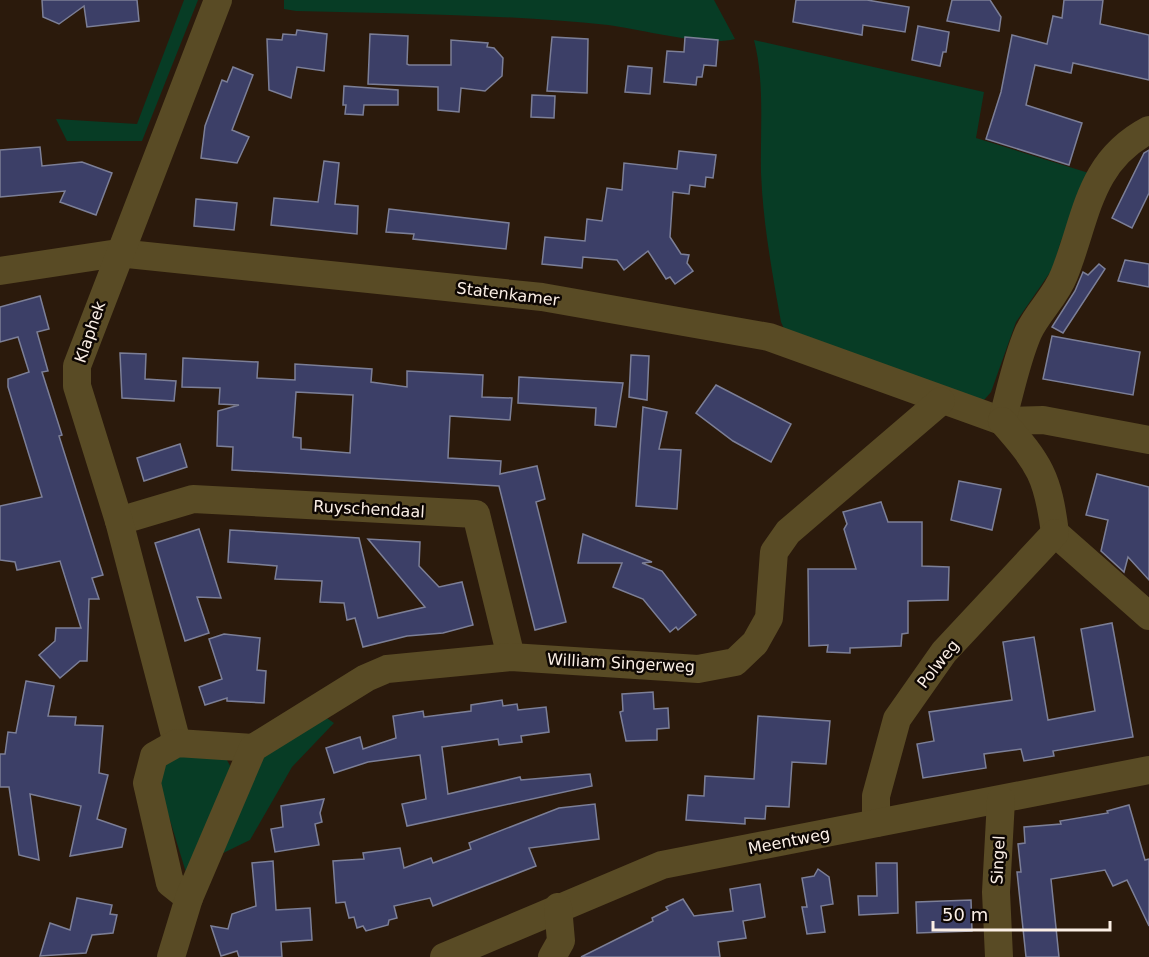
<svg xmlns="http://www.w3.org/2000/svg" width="1149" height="957" font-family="'DejaVu Sans',sans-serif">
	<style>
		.green { fill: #073c25 }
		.building { fill: #3c3f67; stroke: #7c7f97; stroke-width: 1.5; fill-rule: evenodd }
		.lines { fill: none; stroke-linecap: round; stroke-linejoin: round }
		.minor { stroke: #594b25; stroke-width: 28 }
		.labels { text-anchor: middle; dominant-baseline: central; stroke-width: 5; stroke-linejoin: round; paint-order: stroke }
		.street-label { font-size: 16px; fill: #fbefe6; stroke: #0e0703 }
	</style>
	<rect width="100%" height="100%" fill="#2b1a0c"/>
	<g class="green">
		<path d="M184,0H198L142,141H67L56,119L137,124Z"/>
		<path d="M284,0H714L735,39C705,47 641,29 608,25C505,14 400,14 296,11L284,9Z"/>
		<path d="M754,40L984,92L976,138L1092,174L1061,241L1053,268L1016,322L991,392L985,399L979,402L785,331L781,322C772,272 763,223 761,173C760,128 765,83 754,40Z"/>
		<path d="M315,710L334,723L292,767L250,840L215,857L262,747Z"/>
		<path d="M220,747L236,777L188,879L157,778L158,748Z"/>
	</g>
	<g class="building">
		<path d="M42,0H137L139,21L87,27L84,6L59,24L43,17Z"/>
		<path d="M796,0H867L909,7L905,32L863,25L862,35L793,22Z"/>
		<path d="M952,0H990L1001,17L999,31L947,21Z"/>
		<path d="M1064,0H1103L1100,24L1149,35V80L1073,63L1071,73L1035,65L1026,105L1082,123L1069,165L986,139L1001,92L1012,35L1047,44L1053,16L1062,18Z"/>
		<path d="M918,26L949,32L946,52H943L940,66L912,60Z"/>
		<path d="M297,30L327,34L324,71L297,67L291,98L269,90L267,39L282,40L283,34L296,35Z"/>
		<path d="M370,34L408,36L407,64L409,65H451V40L488,43L487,47L494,48L503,58L502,76L485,91L461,88L459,112L438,110V87L368,84Z"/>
		<path d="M552,37L588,39L587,93L547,91Z"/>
		<path d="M685,37L718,40L716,66L704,65L702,77H697L696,85L664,82L667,51L684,52Z"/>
		<path d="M628,66L652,68L650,94L625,92Z"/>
		<path d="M233,67L253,75L232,130L249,137L237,163L201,158L205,126L222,80L227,82Z"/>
		<path d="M344,86L398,90V105H364L363,115L345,114L346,105H343Z"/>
		<path d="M532,95L555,96L554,118L531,117Z"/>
		<path d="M40,147L42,166L82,162L112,173L96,215L60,202L65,191L0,197V150Z"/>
		<path d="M1149,150V193L1132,228L1112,218L1144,153Z"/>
		<path d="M679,151L716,155L713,178L706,177L705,187L690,185L689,194L673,192L670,237L681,254L689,255L687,263L693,271L675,284L670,277L666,279L648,251L624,270L617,260L583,257L582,268L542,264L545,237L585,241L587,219L602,221L607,188L622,190L624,163L677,169Z"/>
		<path d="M324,161L339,163L335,204L358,206L357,234L271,225L274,198L318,202Z"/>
		<path d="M196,199L237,203L234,230L194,226Z"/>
		<path d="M389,209L509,223L506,249L413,239L414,234L386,232Z"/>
		<path d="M1125,260L1149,264V287L1118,281Z"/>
		<path d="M1099,264L1105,269L1063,333L1052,327L1075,291L1083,272L1088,275Z"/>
		<path d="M40,296L49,329L37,332L48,371L42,372L62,435L59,436L103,575L92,578L99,599H89L87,661H80L60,678L39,655L55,641L56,628H81L60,561L17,570L15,562L0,560V506L42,497L8,387V379L29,372L18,337L0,342V307Z"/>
		<path d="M1052,336L1140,352L1133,395L1043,379Z"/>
		<path d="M120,353L146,354L145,379L176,381L174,401L122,398Z"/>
		<path d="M631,355L649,356L647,400L629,397Z"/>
		<path d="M183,358L258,362L257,378L295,380V364L372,369L371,382L407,387V371L483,375L482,397L512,398L510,420L450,416L448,458L501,461L500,474L537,466L545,499L536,502L566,622L535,630L499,486L232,470L233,447L217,446L218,411L239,405L219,404L220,388L182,387ZM296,392L353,395L350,453L301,449V438L293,437Z"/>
		<path d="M519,377L623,383L616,427L595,425L596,408L518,403Z"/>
		<path d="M716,385L791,424L771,462L733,441L696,413Z"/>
		<path d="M643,407L667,412L659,449L681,450L677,509L636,506Z"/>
		<path d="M180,444L187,467L144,481L137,458Z"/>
		<path d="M1097,474L1149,487V580L1128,557L1124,572L1101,551L1108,520L1086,515Z"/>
		<path d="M959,481L1001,489L992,530L951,520Z"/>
		<path d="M881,502L888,522H922V566L949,567L948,600L908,601V633L902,634L901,646L850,648V653L827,652L828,645L809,646L808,569H856L844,529L847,524L843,512Z"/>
		<path d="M199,529L221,598L197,597L209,633L185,641L155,543Z"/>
		<path d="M230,530L359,538L378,618L425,607L368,539L420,542L419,566L439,587L462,582L473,625L443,633L407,636L363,647L355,618L347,620L344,603L320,602L322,581L275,579L277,566L228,562Z"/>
		<path d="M583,534L652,562L642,563L662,571L696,615L678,630L676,627L670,632L643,599L613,587L622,563H578Z"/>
		<path d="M1112,623L1133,737L1053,751L1054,756L1024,761L1021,749L984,754L986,768L923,778L917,744L934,741L929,712L1012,700L1003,642L1034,637L1048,720L1095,711L1081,629Z"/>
		<path d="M224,634L260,638L257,670L266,671L264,703L227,701V698L205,705L199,687L222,679L209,639Z"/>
		<path d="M26,681L54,686L48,716L76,717L75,725L103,726L99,773L108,775L97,819L126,829L122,847L70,856L81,806L30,794L39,860L19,855L9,787H0V754H5L8,732L16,733Z"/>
		<path d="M653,692L654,709L668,708L669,728L657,729V740L626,741L620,712L623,711L622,694Z"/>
		<path d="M502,700L503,706L517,704L518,710L546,707L549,732L521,736L522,742L499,745L498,739L442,747L448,794L520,777L521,780L590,774L592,786L407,826L402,804L426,799L420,755L368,762L334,773L326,748L360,737L363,749L396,738L393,716L423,711L424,717L471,711V705Z"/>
		<path d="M758,716L830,721L826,764L792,762L789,807L766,806L765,819L745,818V824L686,820L688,795L704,796L705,776L754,779Z"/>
		<path d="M324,799L320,813L322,822L315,824L319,845L275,852L271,829L283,827L281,806Z"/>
		<path d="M595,804L599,839L529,848L536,866L433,906L430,898L394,906L397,918L389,920L388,925L366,931L363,926L357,928L354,917L349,918L345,902L336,903L333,861L364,859L363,853L400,848L404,868L431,858L433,863L471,849L469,843L559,808Z"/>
		<path d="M1129,805L1145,860L1149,859V926L1127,880L1113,886L1105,870L1051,879L1059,957H1026L1017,872H1021L1018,844L1025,843L1024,827L1061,824L1060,821L1108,813L1107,811Z"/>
		<path d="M273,861L276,910L310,908L312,940L281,942L282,957H239L237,951L221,956L211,926L228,929L232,914L256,906L252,863Z"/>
		<path d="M876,863H897L898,913L859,915L858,896H877Z"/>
		<path d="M818,869L829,877L833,904L821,906L825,932L807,934L802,907H807L802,878L814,876Z"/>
		<path d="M760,884L765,917L743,921L746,938L718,942L720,957H581L653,921L652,918L668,910L666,907L683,899L694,916L733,911L730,889Z"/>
		<path d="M77,898L112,905L110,914L117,915L113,933L92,935L86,953L40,956L50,923L70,930Z"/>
		<path d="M971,900L972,931L917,933L916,902Z"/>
	</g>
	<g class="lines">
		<g class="minor">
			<path d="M0,271L118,253L542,297L769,337L1002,421L1043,420L1149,440"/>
			<path d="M1002,421C1010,393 1016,361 1028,333C1037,313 1056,296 1064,275C1087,218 1088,162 1149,130"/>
			<path d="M1002,421C1040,464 1048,477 1055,533L1149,616"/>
			<path d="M119,521L193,499L476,514L511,657"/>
			<path d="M177,743L119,521L77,386V366L218,0"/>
			<path d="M876,823V796L897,719L944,652L1055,533"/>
			<path d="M189,898L170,883L147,783L154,756L177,743L253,748"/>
			<path d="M171,957L189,898L253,748L366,678L387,669L511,657L698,669L735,662L755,643L769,618L774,552L788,532L941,401"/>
			<path d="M444,957L662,865L1149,770"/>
			<path d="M552,957L561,941L558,907"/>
			<path d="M999,957L996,892L1001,800"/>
		</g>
	</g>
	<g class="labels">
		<g class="street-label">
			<text transform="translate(508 294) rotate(7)">Statenkamer</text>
			<text transform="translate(90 332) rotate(-71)">Klaphek</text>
			<text transform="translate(369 509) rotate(3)">Ruyschendaal</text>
			<text transform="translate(621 663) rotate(3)">William Singerweg</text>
			<text transform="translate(938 664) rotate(-52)">Polweg</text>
			<text transform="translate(789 841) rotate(-11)">Meentweg</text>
			<text transform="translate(998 860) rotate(-87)">Singel</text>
		</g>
	</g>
	<path d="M933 921v9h177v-9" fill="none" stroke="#fbefe6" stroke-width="3"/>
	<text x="942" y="921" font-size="18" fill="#fbefe6" stroke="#0e0703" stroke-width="4.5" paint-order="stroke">50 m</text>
</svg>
